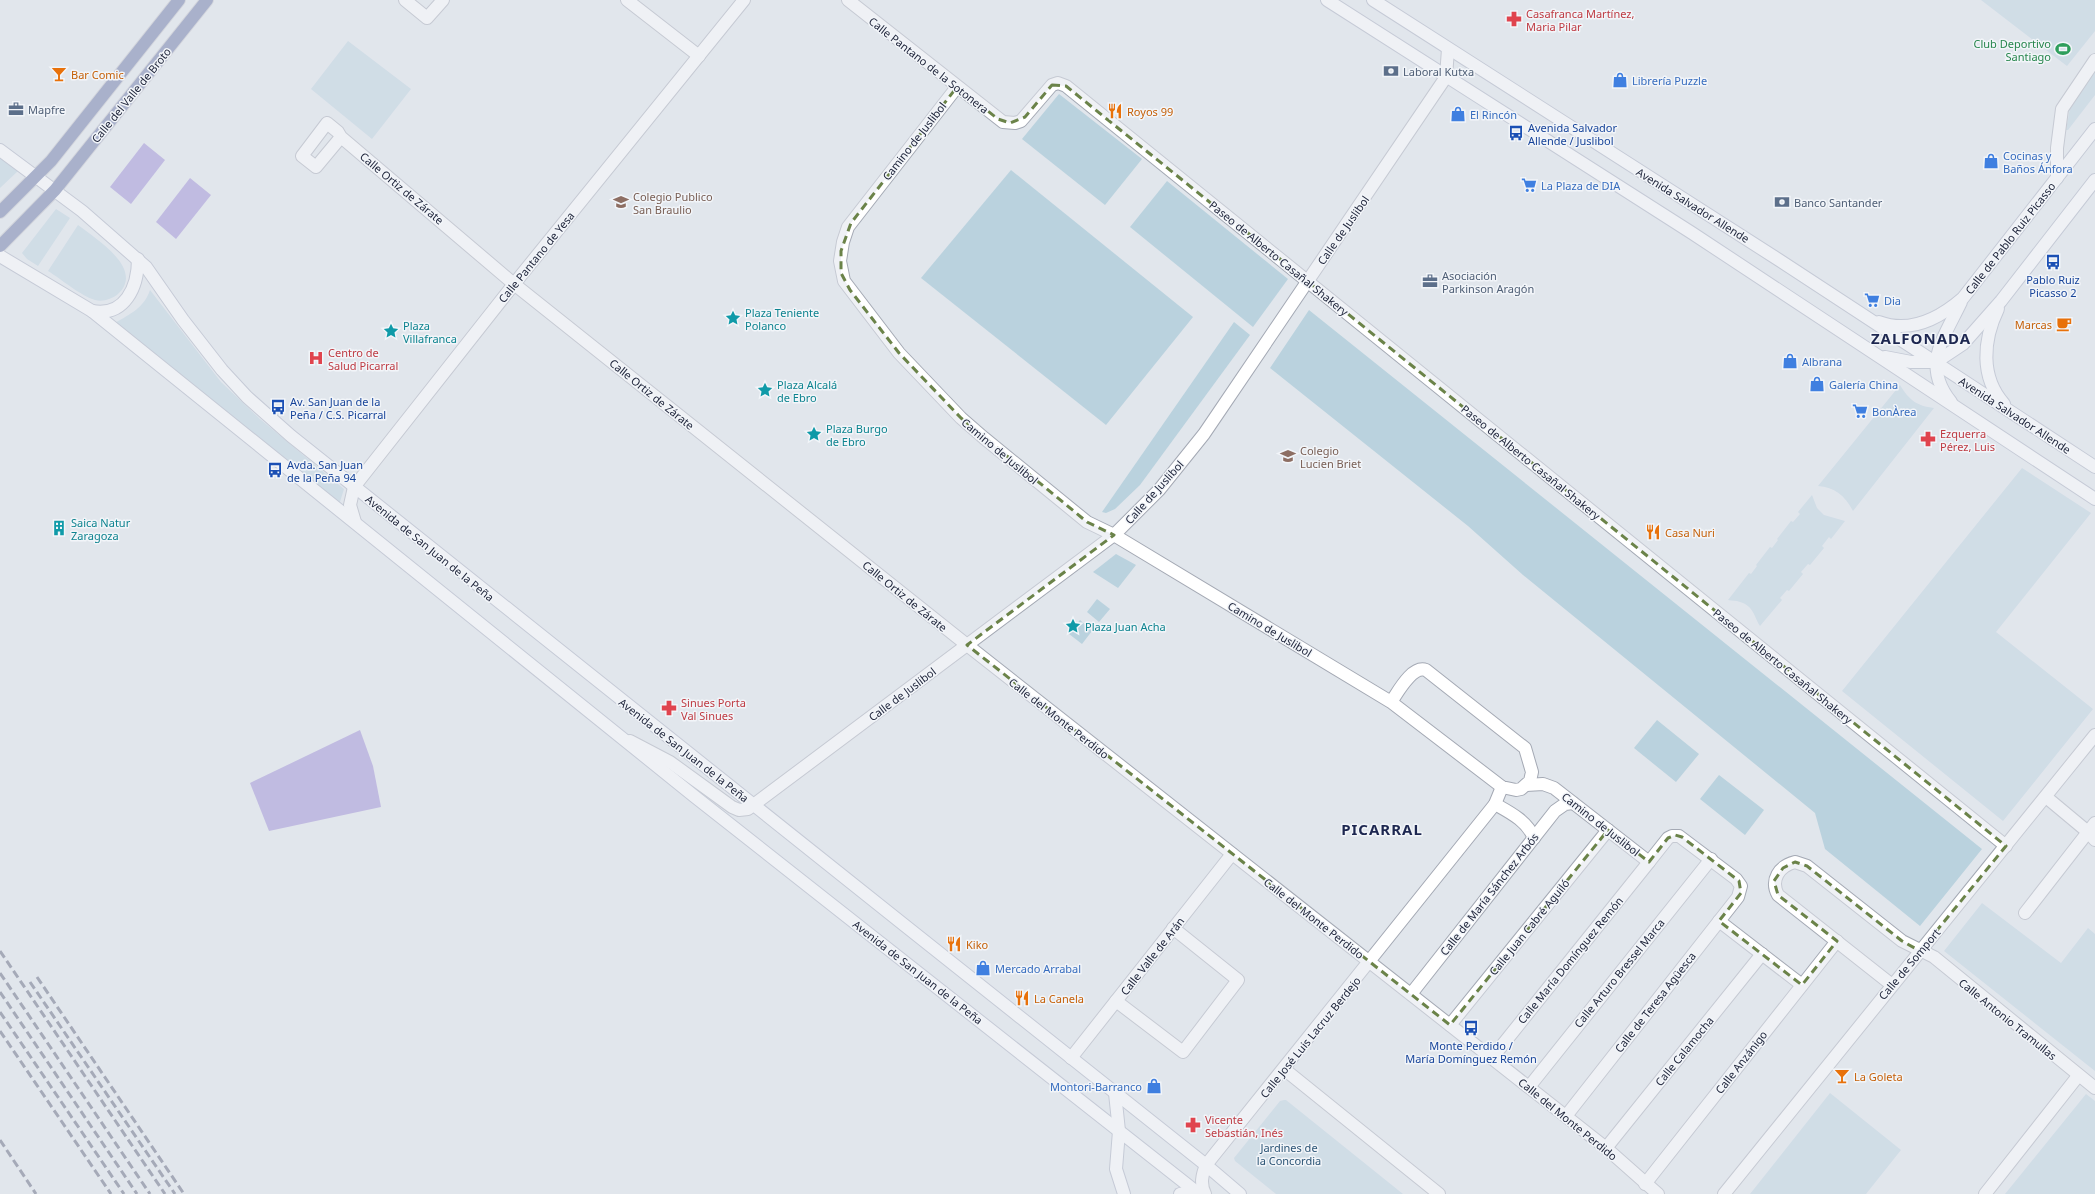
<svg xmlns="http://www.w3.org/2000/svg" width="2095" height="1194" font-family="'Noto Sans',sans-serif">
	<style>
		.green { fill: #bad2de }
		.water { fill: #9888d2 }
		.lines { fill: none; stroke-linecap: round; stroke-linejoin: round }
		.street-casing { stroke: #a4a9b4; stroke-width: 14 }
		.secondary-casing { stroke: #a3aabb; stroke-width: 14 }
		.primary-casing { stroke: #c1c3c9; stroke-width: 14 }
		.street { stroke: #fff; stroke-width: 12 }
		.secondary { stroke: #fff; stroke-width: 12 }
		.primary { stroke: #6572a2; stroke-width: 12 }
		.rail { stroke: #5c6279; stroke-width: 3; stroke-dasharray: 8 4; stroke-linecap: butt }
		.marked { fill: none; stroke: #6b8349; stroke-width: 3; stroke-dasharray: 8 5; stroke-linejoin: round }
		.labels { text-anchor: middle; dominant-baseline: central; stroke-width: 3; stroke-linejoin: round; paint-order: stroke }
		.health-label { font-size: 11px; fill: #be3a42; stroke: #f2f5f9; text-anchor: start }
		.leisure-label { font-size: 11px; fill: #27864d; stroke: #f2f5f9; text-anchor: end }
		.street-label { font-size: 11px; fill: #21273d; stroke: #f2f5f9 }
		.service-label { font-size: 11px; fill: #4e5e75; stroke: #f2f5f9; text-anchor: start }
		.food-label { font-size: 11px; fill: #c56008; stroke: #f2f5f9; text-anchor: start }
		.shop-label { font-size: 11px; fill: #366cbe; stroke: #f2f5f9; text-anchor: start }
		.transit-label { font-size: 11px; fill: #164399; stroke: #f2f5f9; text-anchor: start }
		.education-label { font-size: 11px; fill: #785e54; stroke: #f2f5f9; text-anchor: start }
		.culture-label { font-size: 11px; fill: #0d838f; stroke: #f2f5f9; text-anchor: start }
		.park-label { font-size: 11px; fill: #2b5475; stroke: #f2f5f9 }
		.district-label { font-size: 15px; font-weight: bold; letter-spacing: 1px; fill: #1d2750; stroke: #f2f5f9 }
	</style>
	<rect width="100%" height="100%" fill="#e1e6ec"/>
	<g class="green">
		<path d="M1981,0H2095V31L2067,66Z"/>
		<path d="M348,41L411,89L372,139L311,89Z"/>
		<path d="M2095,72V95L2068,130H2066L2070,108Z"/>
		<path d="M1059,94L1142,159L1105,205L1022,139Z"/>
		<path d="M0,158L18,171L0,188Z"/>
		<path d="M1011,170L1193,317L1106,425L921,278Z"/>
		<path d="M1167,181L1288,279L1253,327L1130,227Z"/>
		<path d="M56,209L70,218L38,266L27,259L22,253Z"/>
		<path d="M78,225C96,239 145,269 118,294C112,299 103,302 95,300C81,296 61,279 48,271Z"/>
		<path d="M150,290L221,382L260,419L344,489L339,505L115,323C130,314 144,308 150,290Z"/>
		<path d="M1309,310L1982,849L1920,926L1825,849L1815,813L1523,575L1468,526L1270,368Z"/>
		<path d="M1234,322L1250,335L1140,485L1115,509L1106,513L1102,512Z"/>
		<path d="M1900,385C1909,400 1917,406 1934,408L1853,511C1845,496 1835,487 1818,486Z"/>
		<path d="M2022,468L2091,513L1996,632L2093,709L2003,821L1842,691Z"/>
		<path d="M1812,495L1817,508L1824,515L1845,521L1831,539L1829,537L1822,546L1824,548L1810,565L1808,564L1801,572L1803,574L1789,591L1787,590L1780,598L1782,600L1760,626C1754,617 1754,606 1740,602C1736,600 1732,601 1728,600L1749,573L1751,574L1757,566L1756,565L1770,547L1772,548L1778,540L1777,539L1791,521L1793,522L1800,514L1798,512Z"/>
		<path d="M1116,554L1136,565L1118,588L1093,572Z"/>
		<path d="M1097,599L1110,609L1099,622L1087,612Z"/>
		<path d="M1080,620L1092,631L1082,644L1069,634Z"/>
		<path d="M1657,720L1699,754L1676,782L1634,748Z"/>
		<path d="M1719,775L1764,810L1745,835L1700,799Z"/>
		<path d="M1982,903L2061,963L2088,928L2095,934V1071L1944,951Z"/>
		<path d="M1830,1093L1901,1150L1866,1194H1750Z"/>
		<path d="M2086,1094L2095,1101V1194H2005Z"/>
		<path d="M1284,1100H1286L1403,1194H1276L1235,1161L1234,1158L1280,1101Z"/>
	</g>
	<g class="water">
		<path d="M144,143L165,160L131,204L110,187Z"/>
		<path d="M190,178L211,195L176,239L156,222Z"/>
		<path d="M360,730L373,766L381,807L269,831L250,783Z"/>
	</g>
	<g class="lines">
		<g class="street-casing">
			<g id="street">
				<path d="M405,0L427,18L443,0"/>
				<path d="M627,0L699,56"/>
				<path d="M848,0L1003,122L1015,123L1021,121L1052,85L1058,83L1066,86L2006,846"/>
				<path d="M957,87L848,227L843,242L840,261L844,281L899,353L961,418L984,438L1087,522L1114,535L1391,702L1502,787L1516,790L1521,789L1530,781L1532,772L1525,748L1426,670C1412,665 1398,692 1391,702"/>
				<path d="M341,137L316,167L302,156L327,123L338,132L341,137L514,284L967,645L1606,1148L1658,1194"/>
				<path d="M2057,178V148L2062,109L2095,60"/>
				<path d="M355,522L350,505L354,487L514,284L744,0"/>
				<path d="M630,741L670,762L732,807L739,810L748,809L1114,535L1159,490L1204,434L1446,77L1448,49"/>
				<path d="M1526,785L1543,784L1554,788L1649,862L1668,838L1672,836H1679L1736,879L1741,886L1738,897L1566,1116"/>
				<path d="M2046,797L2088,832L2095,840"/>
				<path d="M1495,804C1511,813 1527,821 1534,838"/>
				<path d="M2025,913L2095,823"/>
				<path d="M1719,921L1802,985"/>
				<path d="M1892,985L1778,895C1770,880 1779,866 1795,862L1807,866L1902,941L1934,957L2095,1088"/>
				<path d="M1411,994L1555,811L1565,804L1573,803"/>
				<path d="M1116,1001L1183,1052L1238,980L1173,928"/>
				<path d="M1450,1025L1608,830"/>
				<path d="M1071,1058L1232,854"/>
				<path d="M1492,1058L1649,862"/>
				<path d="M1284,1069L1439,1194"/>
				<path d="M1529,1087L1711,859"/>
				<path d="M1606,1148L1762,954"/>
				<path d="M1645,1184L1837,941"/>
				<path d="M1205,1194C1200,1184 1202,1175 1206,1165L1495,804L1502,787"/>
				<path d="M1724,1194L2095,735"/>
				<path d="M1985,1194L2078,1076"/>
			</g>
		</g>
		<g class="secondary-casing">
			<g id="secondary">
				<path d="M1327,0L1692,233L2095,499"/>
				<path d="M1373,0L1779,260L2095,467"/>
				<path d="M0,150L82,211L146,267L183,320L222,370L247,397L291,436C595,680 901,922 1206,1165L1240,1194"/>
				<path d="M0,256L92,311L694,796L1199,1194"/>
				<path d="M1998,309C1983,340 1980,377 2004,404"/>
				<path d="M92,311C125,317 138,287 138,259"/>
				<path d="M1879,322C1911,334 1940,318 1963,298L2095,129"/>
				<path d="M1885,357L1911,362H1936L1963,344L2001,301L2095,180"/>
				<path d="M1951,402C1921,365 1944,338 1961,302"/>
				<path d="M1115,1093L1119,1131L1116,1169L1124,1194"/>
				<path d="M1180,1194L1195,1191"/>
			</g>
		</g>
		<g class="primary-casing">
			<g id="primary">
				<path d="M0,212L51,161L179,0"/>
				<path d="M0,246L55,190L207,0"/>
			</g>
		</g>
		<use href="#street" class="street"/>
		<use href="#secondary" class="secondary"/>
		<use href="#primary" class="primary"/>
		<g class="rail">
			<path d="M0,951L165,1194"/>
			<path d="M0,973L150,1194"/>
			<path d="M37,977L184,1194"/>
			<path d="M30,982L175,1194"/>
			<path d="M0,992L137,1194"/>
			<path d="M0,1012L124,1194"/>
			<path d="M0,1031L111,1194"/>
			<path d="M0,1140L36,1194"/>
		</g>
	</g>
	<path d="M0 0H2095V1194H0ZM1052,85L1066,86L2006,846L1920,951L1902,941L1807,866L1795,862L1783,868L1774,881L1778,895L1837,941L1802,985L1719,921L1741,893L1739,881L1682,837L1675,835L1668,838L1649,862L1608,830L1450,1025L967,645L1114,535L1087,522L961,418L899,353L850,290L841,273V251L851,223L957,87L998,119L1010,123L1025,117Z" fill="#e1e6ec" fill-opacity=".55" fill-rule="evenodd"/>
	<path class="marked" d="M1052,85L1066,86L2006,846L1920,951L1902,941L1807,866L1795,862L1783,868L1774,881L1778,895L1837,941L1802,985L1719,921L1741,893L1739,881L1682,837L1675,835L1668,838L1649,862L1608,830L1450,1025L967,645L1114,535L1087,522L961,418L899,353L850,290L841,273V251L851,223L957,87L998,119L1010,123L1025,117Z"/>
	<defs>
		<g id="pharmacy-bare" transform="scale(1.2)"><path d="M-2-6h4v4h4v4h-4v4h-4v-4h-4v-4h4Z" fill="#e0444e" stroke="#f2f5f9" stroke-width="2.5" paint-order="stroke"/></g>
		<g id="stadium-bare" transform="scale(1.2)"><path d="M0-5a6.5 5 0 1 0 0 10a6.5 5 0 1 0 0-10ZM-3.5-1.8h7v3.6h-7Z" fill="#2e9e5b" stroke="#f2f5f9" stroke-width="2.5" paint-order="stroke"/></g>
		<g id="bank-bare" transform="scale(1.2)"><path d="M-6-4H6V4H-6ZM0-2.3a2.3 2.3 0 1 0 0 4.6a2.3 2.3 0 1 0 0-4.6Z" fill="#5c6f8a" stroke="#f2f5f9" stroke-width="2.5" paint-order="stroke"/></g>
		<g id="bar-bare" transform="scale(1.2)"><path d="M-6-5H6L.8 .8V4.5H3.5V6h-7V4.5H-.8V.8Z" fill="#e8710a" stroke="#f2f5f9" stroke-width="2.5" paint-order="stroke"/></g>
		<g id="shop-bare" transform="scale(1.2)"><path d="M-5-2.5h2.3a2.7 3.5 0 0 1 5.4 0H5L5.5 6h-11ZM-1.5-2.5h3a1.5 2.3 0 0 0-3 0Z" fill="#3f7fe0" stroke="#f2f5f9" stroke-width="2.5" paint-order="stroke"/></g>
		<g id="office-bare" transform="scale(1.2)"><path d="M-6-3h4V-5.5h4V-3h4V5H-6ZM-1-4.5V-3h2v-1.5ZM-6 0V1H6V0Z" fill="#5c6f8a" stroke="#f2f5f9" stroke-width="2.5" paint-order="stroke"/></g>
		<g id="restaurant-bare" transform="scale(1.2)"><path d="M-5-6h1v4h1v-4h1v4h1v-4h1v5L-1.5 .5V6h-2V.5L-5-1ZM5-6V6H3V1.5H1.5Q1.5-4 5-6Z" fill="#e8710a" stroke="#f2f5f9" stroke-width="2.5" paint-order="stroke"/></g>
		<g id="bus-bare" transform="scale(1.2)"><path d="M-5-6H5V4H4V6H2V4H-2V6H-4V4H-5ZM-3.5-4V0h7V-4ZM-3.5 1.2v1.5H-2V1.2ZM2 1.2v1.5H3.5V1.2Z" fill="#1a4fb4" stroke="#f2f5f9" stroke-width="2.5" paint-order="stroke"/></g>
		<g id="supermarket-bare" transform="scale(1.2)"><path d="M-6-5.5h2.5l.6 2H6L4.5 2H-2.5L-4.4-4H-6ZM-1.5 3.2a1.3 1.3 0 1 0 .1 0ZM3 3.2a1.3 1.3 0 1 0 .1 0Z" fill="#3f7fe0" stroke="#f2f5f9" stroke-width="2.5" paint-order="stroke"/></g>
		<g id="school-bare" transform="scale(1.2)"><path d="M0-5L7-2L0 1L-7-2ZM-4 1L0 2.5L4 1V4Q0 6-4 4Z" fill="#8d6e63" stroke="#f2f5f9" stroke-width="2.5" paint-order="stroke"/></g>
		<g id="sight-bare" transform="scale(1.2)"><path d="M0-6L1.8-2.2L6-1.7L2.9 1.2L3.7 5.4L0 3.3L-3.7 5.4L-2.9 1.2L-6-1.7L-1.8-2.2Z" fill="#0f9aa8" stroke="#f2f5f9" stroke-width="2.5" paint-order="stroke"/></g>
		<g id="cafe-bare" transform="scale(1.2)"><path d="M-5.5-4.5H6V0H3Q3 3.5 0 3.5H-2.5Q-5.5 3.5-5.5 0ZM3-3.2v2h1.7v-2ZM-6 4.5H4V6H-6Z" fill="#e8710a" stroke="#f2f5f9" stroke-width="2.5" paint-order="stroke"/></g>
		<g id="hospital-bare" transform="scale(1.2)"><path d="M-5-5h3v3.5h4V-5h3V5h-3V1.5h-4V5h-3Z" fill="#e0444e" stroke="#f2f5f9" stroke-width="2.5" paint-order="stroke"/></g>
		<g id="building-bare" transform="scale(1.2)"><path d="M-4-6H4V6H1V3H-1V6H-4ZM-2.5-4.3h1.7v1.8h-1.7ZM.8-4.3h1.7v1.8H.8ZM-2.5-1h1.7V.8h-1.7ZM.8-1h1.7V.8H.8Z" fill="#0f9aa8" stroke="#f2f5f9" stroke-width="2.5" paint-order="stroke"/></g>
	</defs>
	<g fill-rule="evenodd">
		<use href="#pharmacy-bare" x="1514" y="19"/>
		<use href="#stadium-bare" x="2063" y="49"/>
		<use href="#bank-bare" x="1391" y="71"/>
		<use href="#bar-bare" x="59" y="74"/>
		<use href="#shop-bare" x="1620" y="80"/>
		<use href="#office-bare" x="16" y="109"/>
		<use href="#restaurant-bare" x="1115" y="111"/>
		<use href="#shop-bare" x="1458" y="114"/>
		<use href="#bus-bare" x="1516" y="133"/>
		<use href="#shop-bare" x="1991" y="161"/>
		<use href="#supermarket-bare" x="1529" y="185"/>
		<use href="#school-bare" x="621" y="202"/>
		<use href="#bank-bare" x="1782" y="202"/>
		<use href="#bus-bare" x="2053" y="262"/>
		<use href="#office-bare" x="1430" y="281"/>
		<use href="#supermarket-bare" x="1872" y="300"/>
		<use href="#sight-bare" x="733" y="318"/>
		<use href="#cafe-bare" x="2064" y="324"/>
		<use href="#sight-bare" x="391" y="331"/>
		<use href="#hospital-bare" x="316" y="358"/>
		<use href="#shop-bare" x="1790" y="361"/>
		<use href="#shop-bare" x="1817" y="384"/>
		<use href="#sight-bare" x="765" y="390"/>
		<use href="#bus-bare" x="278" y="407"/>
		<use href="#supermarket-bare" x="1860" y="411"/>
		<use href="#sight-bare" x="814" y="434"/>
		<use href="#pharmacy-bare" x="1928" y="439"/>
		<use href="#school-bare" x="1288" y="456"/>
		<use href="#bus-bare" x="275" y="470"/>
		<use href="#building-bare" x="59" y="528"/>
		<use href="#restaurant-bare" x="1653" y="532"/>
		<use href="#sight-bare" x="1073" y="626"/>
		<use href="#pharmacy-bare" x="669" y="708"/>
		<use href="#restaurant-bare" x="954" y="944"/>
		<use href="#shop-bare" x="983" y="968"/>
		<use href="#restaurant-bare" x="1022" y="998"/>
		<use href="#bus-bare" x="1471" y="1028"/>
		<use href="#bar-bare" x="1842" y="1076"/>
		<use href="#shop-bare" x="1154" y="1086"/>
		<use href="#pharmacy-bare" x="1193" y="1125"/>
	</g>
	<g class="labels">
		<g class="health-label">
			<text x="1526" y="13">Casafranca Martínez,<tspan x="1526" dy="13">Maria Pilar</tspan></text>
			<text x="328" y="352">Centro de<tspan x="328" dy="13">Salud Picarral</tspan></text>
			<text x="1940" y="433">Ezquerra<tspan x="1940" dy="13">Pérez, Luis</tspan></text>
			<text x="681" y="702">Sinues Porta<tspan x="681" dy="13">Val Sinues</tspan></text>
			<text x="1205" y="1119">Vicente<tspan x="1205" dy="13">Sebastián, Inés</tspan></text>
		</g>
		<g class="leisure-label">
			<text x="2051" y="43">Club Deportivo<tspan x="2051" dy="13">Santiago</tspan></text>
		</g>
		<g class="street-label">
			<text transform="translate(929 65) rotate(38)">Calle Pantano de la Sotonera</text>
			<text transform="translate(131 95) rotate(-51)">Calle del Valle de Broto</text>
			<text transform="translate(914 141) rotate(-52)">Camino de Juslibol</text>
			<text transform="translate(402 188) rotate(40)">Calle Ortiz de Zárate</text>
			<text transform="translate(1693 205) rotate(32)">Avenida Salvador Allende</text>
			<text transform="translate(1343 230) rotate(-55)">Calle de Juslibol</text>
			<text transform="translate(2010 238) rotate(-52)">Calle de Pablo Ruiz Picasso</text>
			<text transform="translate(536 257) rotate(-51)">Calle Pantano de Yesa</text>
			<text transform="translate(1279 258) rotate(39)">Paseo de Alberto Casañal Shakery</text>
			<text transform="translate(652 394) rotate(39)">Calle Ortiz de Zárate</text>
			<text transform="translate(2015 415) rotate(33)">Avenida Salvador Allende</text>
			<text transform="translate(1000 451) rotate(40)">Camino de Juslibol</text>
			<text transform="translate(1531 462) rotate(39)">Paseo de Alberto Casañal Shakery</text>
			<text transform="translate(1154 492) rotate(-48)">Calle de Juslibol</text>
			<text transform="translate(430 548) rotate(39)">Avenida de San Juan de la Peña</text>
			<text transform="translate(905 596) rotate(39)">Calle Ortiz de Zárate</text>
			<text transform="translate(1270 629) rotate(31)">Camino de Juslibol</text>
			<text transform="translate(1783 666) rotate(39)">Paseo de Alberto Casañal Shakery</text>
			<text transform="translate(902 694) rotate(-37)">Calle de Juslibol</text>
			<text transform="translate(1059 718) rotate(38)">Calle del Monte Perdido</text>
			<text transform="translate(684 750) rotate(38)">Avenida de San Juan de la Peña</text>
			<text transform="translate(1601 824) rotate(38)">Camino de Juslibol</text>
			<text transform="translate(1489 894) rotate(-52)">Calle de María Sánchez Arbós</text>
			<text transform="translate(1314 918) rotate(38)">Calle del Monte Perdido</text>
			<text transform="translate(1529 927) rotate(-51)">Calle Juan Cabré Aguiló</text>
			<text transform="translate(1152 956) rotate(-52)">Calle Valle de Arán</text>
			<text transform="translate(1570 960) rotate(-51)">Calle María Domínguez Remón</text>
			<text transform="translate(1909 964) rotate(-50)">Calle de Somport</text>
			<text transform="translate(918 972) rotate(38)">Avenida de San Juan de la Peña</text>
			<text transform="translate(1619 973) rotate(-51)">Calle Arturo Bressel Marca</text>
			<text transform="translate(1655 1002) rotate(-52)">Calle de Teresa Agüesca</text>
			<text transform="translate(2008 1019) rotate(39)">Calle Antonio Tramullas</text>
			<text transform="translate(1310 1037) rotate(-51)">Calle José Luis Lacruz Berdejo</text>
			<text transform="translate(1684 1051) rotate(-51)">Calle Calamocha</text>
			<text transform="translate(1741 1062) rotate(-52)">Calle Anzánigo</text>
			<text transform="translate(1568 1119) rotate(39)">Calle del Monte Perdido</text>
		</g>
		<g class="service-label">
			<text x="1403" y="71">Laboral Kutxa</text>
			<text x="28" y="109">Mapfre</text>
			<text x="1794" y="202">Banco Santander</text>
			<text x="1442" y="275">Asociación<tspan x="1442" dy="13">Parkinson Aragón</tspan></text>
		</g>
		<g class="food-label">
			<text x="71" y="74">Bar Comic</text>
			<text x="1127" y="111">Royos 99</text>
			<text x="2052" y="324" text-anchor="end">Marcas</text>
			<text x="1665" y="532">Casa Nuri</text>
			<text x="966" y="944">Kiko</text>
			<text x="1034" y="998">La Canela</text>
			<text x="1854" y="1076">La Goleta</text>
		</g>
		<g class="shop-label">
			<text x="1632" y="80">Librería Puzzle</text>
			<text x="1470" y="114">El Rincón</text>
			<text x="2003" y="155">Cocinas y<tspan x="2003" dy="13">Baños Ánfora</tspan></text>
			<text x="1541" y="185">La Plaza de DIA</text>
			<text x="1884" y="300">Dia</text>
			<text x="1802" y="361">Albrana</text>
			<text x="1829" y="384">Galería China</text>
			<text x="1872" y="411">BonÀrea</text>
			<text x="995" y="968">Mercado Arrabal</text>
			<text x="1142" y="1086" text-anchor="end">Montori-Barranco</text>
		</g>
		<g class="transit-label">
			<text x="1528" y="127">Avenida Salvador<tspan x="1528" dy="13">Allende / Juslibol</tspan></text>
			<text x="2053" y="279" text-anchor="middle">Pablo Ruiz<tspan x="2053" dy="13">Picasso 2</tspan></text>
			<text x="290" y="401">Av. San Juan de la<tspan x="290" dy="13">Peña / C.S. Picarral</tspan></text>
			<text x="287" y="464">Avda. San Juan<tspan x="287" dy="13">de la Peña 94</tspan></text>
			<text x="1471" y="1045" text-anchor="middle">Monte Perdido /<tspan x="1471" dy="13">María Domínguez Remón</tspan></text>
		</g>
		<g class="education-label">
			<text x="633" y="196">Colegio Publico<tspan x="633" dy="13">San Braulio</tspan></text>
			<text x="1300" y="450">Colegio<tspan x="1300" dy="13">Lucien Briet</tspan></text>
		</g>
		<g class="culture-label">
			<text x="745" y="312">Plaza Teniente<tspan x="745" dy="13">Polanco</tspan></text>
			<text x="403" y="325">Plaza<tspan x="403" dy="13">Villafranca</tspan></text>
			<text x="777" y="384">Plaza Alcalá<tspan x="777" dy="13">de Ebro</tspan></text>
			<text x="826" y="428">Plaza Burgo<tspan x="826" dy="13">de Ebro</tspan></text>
			<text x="71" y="522">Saica Natur<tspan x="71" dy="13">Zaragoza</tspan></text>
			<text x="1085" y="626">Plaza Juan Acha</text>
		</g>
		<g class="park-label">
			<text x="1289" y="1147">Jardines de<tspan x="1289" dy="13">la Concordia</tspan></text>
		</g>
		<g class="district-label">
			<text x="1921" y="338">ZALFONADA</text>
			<text x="1382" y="829">PICARRAL</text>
		</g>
	</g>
</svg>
